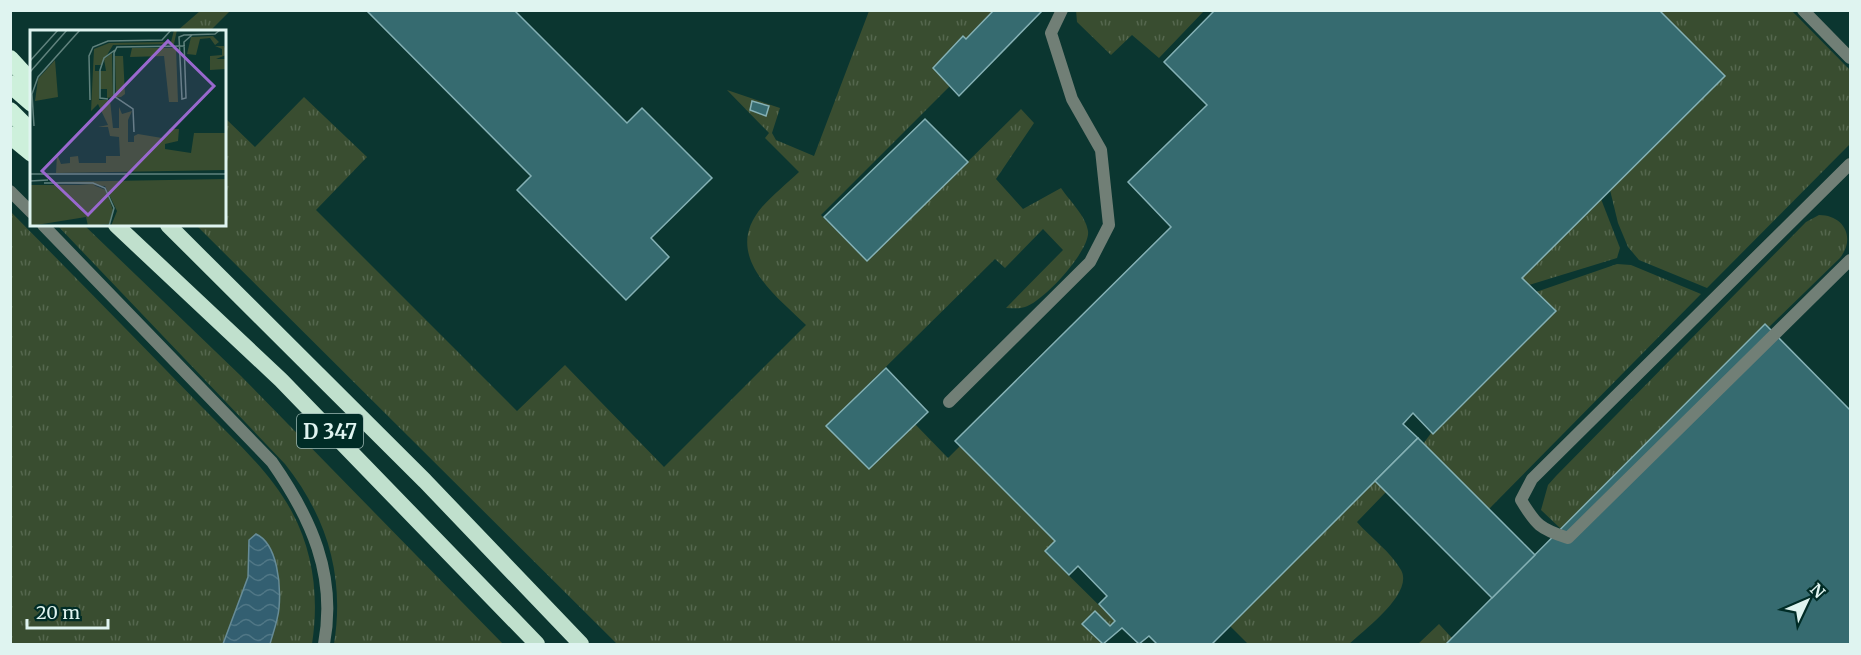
<svg xmlns="http://www.w3.org/2000/svg" width="1861" height="655" font-family="Merriweather,serif">
	<style>
		.grass { fill: url(#grass-tufts) }
		.water { fill: url(#water-waves); stroke: #678c97; stroke-width: 1.5 }
		.building { fill: #366b70; stroke: #85b1b5; stroke-width: 1.5 }
		.lines { fill: none; stroke-linecap: round; stroke-linejoin: round }
		.service { stroke: #717f76; stroke-width: 12 }
		.trunk { stroke: #c0e0cd; stroke-width: 16 }
		.motorway { stroke: #cdf0db; stroke-width: 18 }
		.labels { text-anchor: middle; dominant-baseline: central; stroke-width: 6; stroke-linejoin: round; paint-order: stroke }
		.shield { fill: #002c26; stroke: #9cb8b3; stroke-width: 1.5 }
		.shield-label { font-size: 20px; font-weight: bold; fill: #dff4f0 }
		.inset-road { fill: none; stroke: #60827d; stroke-width: 1.5 }
		.view { fill: #9968ce; fill-opacity: 0.15; stroke: #9968ce; stroke-width: 3 }
		.inset-edge { fill: none; stroke: #dff4f0; stroke-width: 3 }
	</style>
	<defs>
		<pattern id="grass-tufts" width="24" height="20" patternUnits="userSpaceOnUse" patternTransform="scale(1.5)"><rect width="24" height="20" fill="#394d30"/><path d="M3 7l-1-3M5 7V3M7 7l1-3M15 17l-1-3M17 17v-4M19 17l1-3" fill="none" stroke="#55674e"/></pattern>
		<pattern id="water-waves" width="16" height="10" patternUnits="userSpaceOnUse" patternTransform="scale(1.5)"><rect width="16" height="10" fill="#335f71"/><path d="M0 5q4-4 8 0t8 0" fill="none" stroke="#507786"/></pattern>
	</defs>
	<rect width="100%" height="100%" fill="#0b3630"/>
	<g class="grass">
		<path d="M1076,10H1204V11L1159,58L1132,35L1111,55L1077,22Z"/>
		<path d="M200,11H230L210,31H177Z"/>
		<path d="M869,11H994L966,39L963,36L933,68L950,86L821,215L867,261L1021,109L1034,123L996,179L1023,209L1061,188C1069,200 1086,216 1088,231C1091,250 1043,302 1025,307C1019,309 1012,308 1006,308L1063,250L1043,229L1005,268L995,259L826,426L868,469L915,424L948,458L960,446L1055,541L1045,552L1115,621L1110,626L1095,611L1083,624L1103,644H617L196,225H225V118L255,147L304,97L367,157L316,210L517,411L565,365L664,467L806,325C775,295 721,255 762,207C773,195 787,183 799,172L765,138L769,133L727,90L780,108L772,133L776,140L814,156Z"/>
		<path d="M1659,11H1792L1850,70V144L1707,288L1639,260L1628,247L1618,223L1610,190Z"/>
		<path d="M1601,199L1620,248L1617,258L1529,285L1522,278Z"/>
		<path d="M10,211C74,276 138,341 201,406C233,439 270,471 292,512C314,553 319,599 312,644H11Z"/>
		<path d="M1819,215C1844,215 1856,238 1840,258L1769,327L1765,324L1561,529L1541,510L1548,485L1556,476L1806,222Z"/>
		<path d="M57,225H84L241,376L503,644H334C345,576 327,517 285,464Z"/>
		<path d="M1617,264L1631,265L1701,294L1489,509L1423,444L1536,292Z"/>
		<path d="M1375,481L1386,492L1357,522C1370,537 1391,552 1401,570C1414,593 1365,629 1349,644H1248L1230,626Z"/>
		<path d="M1439,624L1452,638L1446,644H1418Z"/>
	</g>
	<path class="water" d="M256,534C278,544 281,586 279,608C278,620 273,633 270,644H223L248,577L249,540Z"/>
	<g class="building">
		<path d="M366,10H514L627,123L642,108L712,178L651,238L669,257L626,300L517,190L531,176Z"/>
		<path d="M994,10L1042,11L959,96L933,68L963,36L966,39Z"/>
		<path d="M1215,10H1659L1725,76L1522,278L1556,311L1433,434L1413,413L1403,424L1418,438L1212,644H1157L1149,636L1139,644L1122,628L1103,644L1082,624L1095,611L1110,626L1115,621L1099,604L1107,596L1078,566L1069,575L1045,551L1055,541L955,441L1171,227L1128,182L1207,105L1164,62Z"/>
		<path d="M752,101L769,106L766,116L750,110Z"/>
		<path d="M925,119L968,162L867,261L824,217Z"/>
		<path d="M1765,324L1850,410V644H1446Z"/>
		<path d="M886,368L928,412L869,469L826,426Z"/>
		<path d="M1418,438L1535,555L1492,598L1375,481Z"/>
	</g>
	<g class="lines">
		<g class="service">
			<path d="M1803,10L1850,58"/>
			<path d="M1850,164L1532,479L1521,500C1536,525 1540,529 1568,538L1850,260"/>
			<path d="M10,191L32,213"/>
			<path d="M43,225L272,462C311,518 337,575 324,644"/>
			<path d="M949,402L1090,262L1109,225L1101,150L1072,99L1051,33L1062,10"/>
		</g>
		<g class="trunk">
			<path d="M116,225L281,380L537,644"/>
			<path d="M168,225L425,481L581,644"/>
		</g>
		<g class="motorway">
			<path d="M10,59L32,83"/>
			<path d="M10,84L32,103"/>
			<path d="M10,111L32,133"/>
			<path d="M10,135L32,153"/>
		</g>
	</g>
	<g class="labels">
		<rect class="shield" x="297" y="414" width="66" height="34" rx="4.5"/>
		<g class="shield-label">
			<text x="330" y="431">D 347</text>
		</g>
	</g>
	<g transform="translate(30 30)">
		<rect width="196" height="196" fill="#0b3630"/>
		<path d="M144,0H147L144,14L83,15L71,35H65V41H69V70H80L83,98H89V77L92,84L102,81L98,90V112H104V106L108,104L132,108L139,104V99H149L148,111L135,114V119L161,123L164,103H196V140L26,143L27,124L31,134L40,133V127L48,126L49,133H76V126H90L89,107L80,106L78,97H68L78,95L68,74L61,81L64,19L79,13L141,12ZM183,6L189,12L185,15L180,8L170,9L166,25L157,24L161,7ZM185,16H194L196,21V25L186,29H196V39L180,40V26L192,25V19ZM102,18H146L148,72H139L134,26L100,27ZM82,23L83,67L77,68V59H70V41H76L74,29ZM85,26H93L95,64L91,67H86ZM25,30L28,67L5,71L8,49ZM196,149V196H81L87,181L75,156L22,152ZM0,155H63L76,160L83,180L79,194L58,196L56,187L0,196Z" fill="#394d30"/>
		<path class="inset-road" d="M162,5L154,12L156,68L152,69L149,7L154,5L185,4L190,0M0,31L28,0M0,42L37,0M78,69L70,68V40L74,28L85,20M60,70L59,26L63,17L78,11L132,10L141,0M4,96L2,64L8,47L50,0M104,102L103,79L84,66V23L87,17L155,16M0,144H197M0,151L18,150M14,153H63L75,158L84,178L79,196"/>
		<path class="view" d="M138,11L184,56L58,185L12,141Z"/>
		<rect width="196" height="196" class="inset-edge"/>
	</g>
	<rect width="1861" height="655" fill="none" stroke="#dff4f0" stroke-width="24"/>
	<g transform="translate(1807 601) rotate(46)" stroke="#002c26" stroke-width="4.5" paint-order="stroke">
	<path d="M0-4.5L10 22L0 15L-10 22Z" fill="#dff4f0"/>
	<text y="-9" font-size="16" font-weight="bold" text-anchor="middle" fill="#dff4f0">N</text>
	</g>
	<path d="M27 619v9h81v-9" fill="none" stroke="#dff4f0" stroke-width="3"/>
	<text x="36" y="619" font-size="18" fill="#dff4f0" stroke="#002c26" stroke-width="4.5" paint-order="stroke">20 m</text>
</svg>
